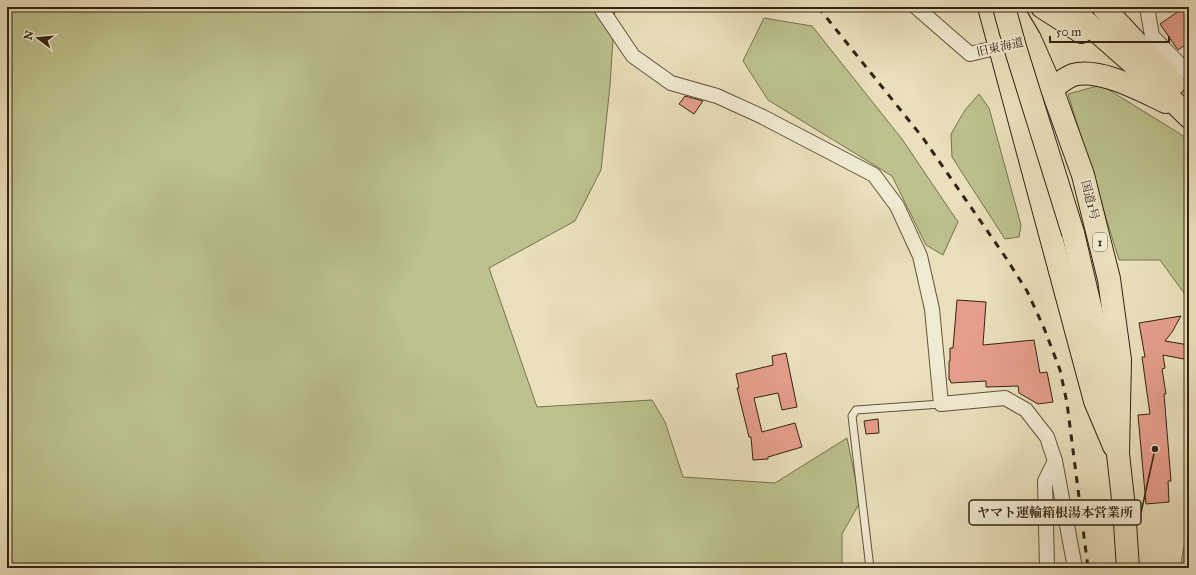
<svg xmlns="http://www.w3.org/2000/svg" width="1196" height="575" font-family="'IM FELL Great Primer','Noto Serif JP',serif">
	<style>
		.green { fill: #bcc18d; stroke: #787250 }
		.building { fill: #e69e8b; stroke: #342312 }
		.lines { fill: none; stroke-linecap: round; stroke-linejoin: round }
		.lane-casing { stroke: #62523c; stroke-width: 9 }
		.street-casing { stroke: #62523c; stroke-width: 16 }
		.highway-casing { stroke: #342312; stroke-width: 24 }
		.lane { stroke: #f1ebd3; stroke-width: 7 }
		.street { stroke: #f1ebd3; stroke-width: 14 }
		.highway { stroke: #eae0bc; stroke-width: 22 }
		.rail { stroke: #342312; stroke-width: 3; stroke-dasharray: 7 7; stroke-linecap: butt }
		.highway-bridge-casing { stroke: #342312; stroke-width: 24; stroke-linecap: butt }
		.highway-bridge { stroke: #eae0bc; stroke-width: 22 }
		.labels { text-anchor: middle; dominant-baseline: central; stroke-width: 4; stroke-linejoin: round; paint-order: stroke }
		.shield { fill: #f1ebd3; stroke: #6d5f4c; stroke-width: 1 }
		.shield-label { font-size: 11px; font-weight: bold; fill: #342312 }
		.street-label { font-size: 12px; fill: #342312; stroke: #f1ebd3 }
		.leader { fill: none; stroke: #342312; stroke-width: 1.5 }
		.callout-dot { fill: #342312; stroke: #f1ebd3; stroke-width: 1.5 }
		.callout { fill: #f1ebd3; stroke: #342312; stroke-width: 1.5 }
		.callout-label { font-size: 13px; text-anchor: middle; font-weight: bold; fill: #342312 }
	</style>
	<rect width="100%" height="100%" fill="#eae0bc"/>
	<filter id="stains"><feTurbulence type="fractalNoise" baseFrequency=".005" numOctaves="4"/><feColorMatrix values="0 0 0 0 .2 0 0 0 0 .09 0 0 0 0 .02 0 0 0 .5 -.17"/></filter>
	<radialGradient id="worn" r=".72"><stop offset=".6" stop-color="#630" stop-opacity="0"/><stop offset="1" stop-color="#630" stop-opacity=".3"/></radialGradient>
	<g class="green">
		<path d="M7,7H615L610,86L601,170L575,221L489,268L537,407L652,400L665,422L683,477L775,483L847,438L860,502L842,534V568H7Z"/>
		<path d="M764,18L812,26L902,139L958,222L943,255L926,245L892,176L768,100L743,61Z"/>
		<path d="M1101,85L1174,130L1189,140V300L1160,260H1119L1068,94Z"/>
		<path d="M979,94L989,108L1021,225L1019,237L1005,239L952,157L951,134L965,110Z"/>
		<path d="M1189,518V568H1179L1181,563Z"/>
	</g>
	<g class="building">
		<path d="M1182,9L1189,19V42L1178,50L1160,24Z"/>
		<path d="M685,96L703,101L694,114L679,104Z"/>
		<path d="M957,300L986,302L983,345L1034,340L1040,373L1047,372L1053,402L1038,404L1019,393L1018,386L986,387V381L951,383L950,380H949V361H950V348H953Z"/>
		<path d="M1181,316L1172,332L1165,341L1189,345V360L1163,355L1165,368L1162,369L1166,394H1164L1171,481H1168L1169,502L1146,504L1138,415L1150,414L1142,357H1145L1139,323Z"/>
		<path d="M786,353L797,407L782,410L778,393L754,398L762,432L795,423L802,447L768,457V459L753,460L751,437H749L737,388H739L736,374L773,365L772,356Z"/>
		<path d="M878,419L879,433L866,434L864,421Z"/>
	</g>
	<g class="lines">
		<g class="lane-casing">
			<path id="lane" d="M870,568L852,416L856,410L941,404"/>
		</g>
		<g class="street-casing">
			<g id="street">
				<path d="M602,7V10L633,56L671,83L717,96L763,117L874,175L897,206L920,256L932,309L941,404L1005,398L1026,410L1047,437L1055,461L1075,568"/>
				<path d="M916,7L970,54L1007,45"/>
				<path d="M1147,7L1152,36L1189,74"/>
				<path d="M1047,568L1045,481L1055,461"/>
			</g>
		</g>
		<g class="highway-casing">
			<g id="highway">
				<path d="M989,7L1095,401L1114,446"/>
				<path d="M1011,7L1030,39L1052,89L1083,175L1109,279L1120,360L1118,454L1124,508L1128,568"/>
				<path d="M1042,7L1081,32"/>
				<path d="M1069,7L1144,73L1189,117"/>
				<path d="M1103,7L1161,69L1174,84"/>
				<path d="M1052,89C1058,84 1065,78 1073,75C1099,67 1142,91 1166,102"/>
				<path d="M1073,233L1091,310L1109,404"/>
			</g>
		</g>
		<use href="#lane" class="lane"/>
		<use href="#street" class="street"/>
		<use href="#highway" class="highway"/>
		<path class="rail" d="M818,7L923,138L1006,258L1027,291L1044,328L1060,370L1067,403L1088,568"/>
		<g class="highway-bridge-casing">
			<path id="highway-bridge" d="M1004,7L1015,47L1073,233"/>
		</g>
		<use href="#highway-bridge" class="highway-bridge"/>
	</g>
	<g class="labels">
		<rect class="shield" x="1093" y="233" width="14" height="18" rx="3"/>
		<g class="shield-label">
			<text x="1100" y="242">1</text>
		</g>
		<g class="street-label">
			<text transform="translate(1000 47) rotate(-13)">旧東海道</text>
			<text transform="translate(1090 200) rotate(76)">国道1号</text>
		</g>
	</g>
	<path class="leader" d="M1155 449L1141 513"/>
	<circle class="callout-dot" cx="1155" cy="449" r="4"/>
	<rect class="callout" x="969" y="500" width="172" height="25" rx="4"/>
	<g class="callout-label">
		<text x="1055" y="517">ヤマト運輸箱根湯本営業所</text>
	</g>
	<rect width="1196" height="575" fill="none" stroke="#eae0bc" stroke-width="24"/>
	<rect x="8" y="8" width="1180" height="559" fill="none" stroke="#342312" stroke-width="2"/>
	<rect x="12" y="12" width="1172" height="551" fill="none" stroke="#342312"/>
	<g transform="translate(38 38) rotate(286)" stroke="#f1ebd3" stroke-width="3" paint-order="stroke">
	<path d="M0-3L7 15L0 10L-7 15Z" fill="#342312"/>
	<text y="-6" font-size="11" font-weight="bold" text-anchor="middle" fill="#342312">N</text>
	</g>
	<path d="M1050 36v6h119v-6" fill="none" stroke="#342312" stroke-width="2"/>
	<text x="1056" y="36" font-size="12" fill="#342312" stroke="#f1ebd3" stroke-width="3" paint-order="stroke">50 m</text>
	<rect width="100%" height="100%" filter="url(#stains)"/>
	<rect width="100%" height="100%" fill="url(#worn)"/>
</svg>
